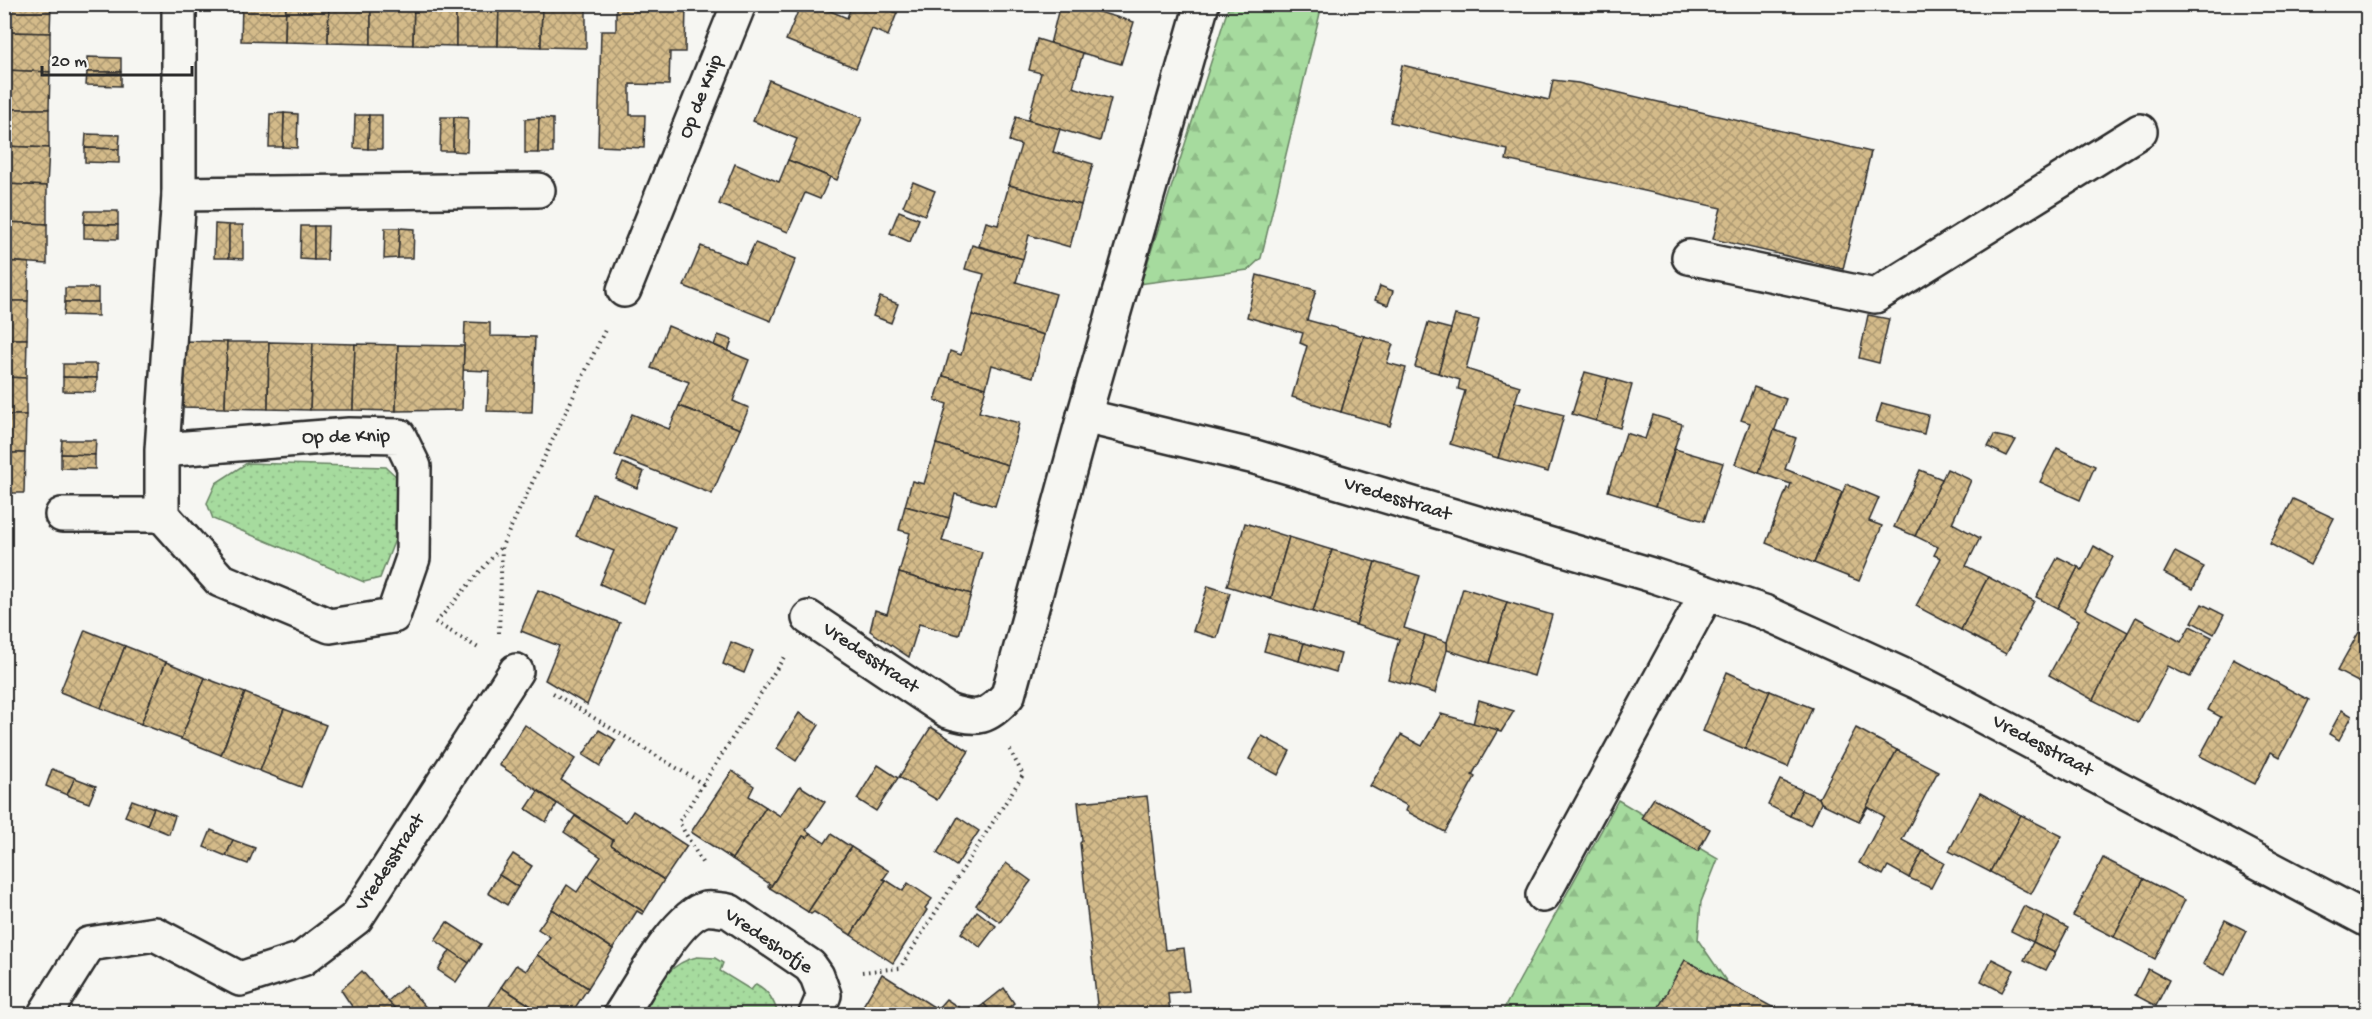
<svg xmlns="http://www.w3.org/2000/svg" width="2372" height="1019" font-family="'Gochi Hand',sans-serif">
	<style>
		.grass { fill: url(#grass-dots); stroke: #688364; stroke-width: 1.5 }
		.forest { fill: url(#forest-firs); stroke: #688364; stroke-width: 1.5 }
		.building { fill: url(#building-cross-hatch); stroke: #2b2b2b; stroke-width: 1.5 }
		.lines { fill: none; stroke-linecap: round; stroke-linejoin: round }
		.minor-casing { stroke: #2b2b2b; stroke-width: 38 }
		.path { stroke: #2b2b2b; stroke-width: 4; stroke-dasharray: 1.5 4.5; stroke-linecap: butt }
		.minor { stroke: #f6f6f2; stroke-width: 33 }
		.labels { text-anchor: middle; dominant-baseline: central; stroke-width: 4.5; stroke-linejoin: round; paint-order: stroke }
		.street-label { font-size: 20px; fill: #2b2b2b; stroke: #f6f6f2 }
	</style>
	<defs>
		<pattern id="grass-dots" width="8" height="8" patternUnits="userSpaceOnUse" patternTransform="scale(1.5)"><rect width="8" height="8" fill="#a6db9e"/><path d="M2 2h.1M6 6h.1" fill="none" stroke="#8fbc88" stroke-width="1.8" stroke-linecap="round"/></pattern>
		<pattern id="forest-firs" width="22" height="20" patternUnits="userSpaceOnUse" patternTransform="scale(1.5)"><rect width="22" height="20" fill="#a6db9e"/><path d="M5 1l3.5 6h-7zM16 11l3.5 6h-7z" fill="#8fbc88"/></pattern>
		<pattern id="building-cross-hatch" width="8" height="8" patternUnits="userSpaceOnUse" patternTransform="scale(1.5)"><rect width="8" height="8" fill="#d4bb8a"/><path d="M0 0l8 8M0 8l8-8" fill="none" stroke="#ac9871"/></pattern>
	</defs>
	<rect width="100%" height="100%" fill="#f6f6f2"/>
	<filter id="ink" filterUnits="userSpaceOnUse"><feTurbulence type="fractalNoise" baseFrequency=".0167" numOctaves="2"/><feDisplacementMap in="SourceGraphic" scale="12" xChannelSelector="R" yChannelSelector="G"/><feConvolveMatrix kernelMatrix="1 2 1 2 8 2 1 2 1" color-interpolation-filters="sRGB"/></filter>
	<g filter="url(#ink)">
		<g class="grass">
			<path d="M247,463L386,467L399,479L401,524L380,578L364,582L213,519L207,503L216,483Z"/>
			<path d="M697,957L715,958L723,963L720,971L751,990L756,984C769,991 774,1001 778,1014H641C657,989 665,964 697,957Z"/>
		</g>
		<g class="forest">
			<path d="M1229,5H1322L1261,258L1248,270L1130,285L1142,280Z"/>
			<path d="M1618,800L1718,859L1701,902L1698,940L1749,1014H1501Z"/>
		</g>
		<g class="building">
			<path d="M4,4H51L50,33L4,32Z"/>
			<rect x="88" y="4" width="34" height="5"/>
			<path d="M242,4H286L285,42L241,41Z"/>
			<path d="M286,4H329L328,43L285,42Z"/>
			<path d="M329,4H371V44L328,43Z"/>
			<path d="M371,4H414L413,45L371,44Z"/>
			<path d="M414,4H456V46L413,45Z"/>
			<path d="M456,4H499L498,46H456Z"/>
			<path d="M499,4H542L541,47L498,46Z"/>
			<path d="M542,4H586V48L541,47Z"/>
			<path d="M616,4H686L685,52H670L669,85L630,84V115H645L644,148L598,146L601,31H616Z"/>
			<path d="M801,4H814L847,18L852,4H876L897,13L888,36L872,29L856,68L786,40Z"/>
			<path d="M876,4H901L897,13Z"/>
			<path d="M1060,4H1097L1095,11L1134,22L1121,64L1050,44Z"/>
			<path d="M4,32L50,33V72L4,70Z"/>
			<path d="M1037,39L1083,53L1073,87L1111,99L1100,141L1028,120L1041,73L1029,70Z"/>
			<path d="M87,57L121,58V72H87Z"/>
			<path d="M1402,65L1549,100L1553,80L1578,83L1871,152L1843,269L1713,239L1721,208L1506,160L1508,150L1390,122Z"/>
			<path d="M4,70L50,72L49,109H4Z"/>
			<path d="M87,72H121V86L86,85Z"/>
			<path d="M769,80L862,118L837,180L788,160L797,139L753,121Z"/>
			<path d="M4,109H49V148L4,146Z"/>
			<path d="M284,113L298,114L297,148L283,147Z"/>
			<path d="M284,113L283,147H269L270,114Z"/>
			<path d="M355,115H369L368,149L354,148Z"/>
			<path d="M369,115H382V149H368Z"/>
			<path d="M441,117H454L453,151H440Z"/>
			<path d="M454,117L468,118L467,152L453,151Z"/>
			<path d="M1016,117L1060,129L1053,152L1093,164L1081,205L1009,185L1021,145L1009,141Z"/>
			<path d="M539,118L538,153H525V119Z"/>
			<path d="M539,118L553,119V153H538Z"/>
			<path d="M86,134L120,135L119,149L85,148Z"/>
			<path d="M4,146L49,148L47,186L4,184Z"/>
			<path d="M85,148L119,149V163L85,162Z"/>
			<path d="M788,160L830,177L820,199L805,193L788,232L719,204L735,164L779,182Z"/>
			<path d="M913,182L935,191L925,215L903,206Z"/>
			<path d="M4,184L47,186V224L4,222Z"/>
			<path d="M1009,185L1081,205L1070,247L1029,235L1023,259L979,246L986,222L998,225Z"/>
			<path d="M85,211H118V225L84,224Z"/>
			<path d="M899,211L919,219L910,242L890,233Z"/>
			<path d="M4,222L47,224V264L4,261Z"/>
			<path d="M84,224L118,225V239L84,238Z"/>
			<path d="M215,224L229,225V258H214Z"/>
			<path d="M229,225H243V259L229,258Z"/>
			<path d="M301,226H314V260L300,259Z"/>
			<path d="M314,226H328L327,260H314Z"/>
			<path d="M385,228H400L398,258L384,259Z"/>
			<path d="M400,228L414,229L413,258H398Z"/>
			<path d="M755,243L796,259L771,321L684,286L701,246L745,264Z"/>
			<path d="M972,245L1023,259L1016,282L1056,294L1044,335L972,315L984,274L965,269Z"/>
			<path d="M4,261L29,263L28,301H4Z"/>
			<path d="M1257,275L1316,290L1307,320L1364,336L1341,412L1292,397L1307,346L1300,343L1303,333L1247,317Z"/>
			<path d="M1380,286L1393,291L1388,305L1375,300Z"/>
			<rect x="65" y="288" width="33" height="14"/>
			<path d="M880,297L898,304L891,323L873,316Z"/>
			<path d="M4,301H28L27,339H4Z"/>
			<path d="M65,302H98V316L64,315Z"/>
			<path d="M972,315L1044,335L1033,377L992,365L986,388L943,376L950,351L961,355Z"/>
			<path d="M1455,315L1479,320L1466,369L1520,386L1498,458L1450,444L1465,391L1458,389L1460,380L1438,373Z"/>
			<path d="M1868,315L1889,319L1879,363L1859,358Z"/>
			<path d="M465,322L490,323V336L535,337L532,412L487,411L489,371L463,370Z"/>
			<path d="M1428,323L1451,329L1438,373L1415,367Z"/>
			<path d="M668,326L749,360L733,401L749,408L740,429L679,406L689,382L651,368Z"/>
			<path d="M718,335L732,340L728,351L714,345Z"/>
			<path d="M1364,336L1393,344L1387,363L1406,368L1390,426L1341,412Z"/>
			<path d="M4,339H27L26,378L4,377Z"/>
			<path d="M182,341L227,342L225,408L181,407Z"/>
			<path d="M227,342H269L268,409L225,408Z"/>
			<path d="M269,342L313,343L310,410L268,409Z"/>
			<path d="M313,343L355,344L353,410H310Z"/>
			<path d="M355,344L398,345L396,411L353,410Z"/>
			<path d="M398,345L464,346L462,410L396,411Z"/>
			<path d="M63,364H97V378L63,377Z"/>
			<path d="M1585,372L1608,378L1596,421L1572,414Z"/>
			<path d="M943,376L986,388L979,412L1019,423L1008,465L936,444L947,404L935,400Z"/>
			<path d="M4,377L26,378V415H4Z"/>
			<path d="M63,377L97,378L96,392L63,391Z"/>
			<path d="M1608,378L1632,385L1620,428L1596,421Z"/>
			<path d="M1754,387L1786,399L1759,473L1735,464L1750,423L1741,420Z"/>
			<path d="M1515,402L1564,415L1548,472L1498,458Z"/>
			<path d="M1882,403L1928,415L1924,434L1876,422Z"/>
			<path d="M679,406L740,429L712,494L615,455L632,414L669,429Z"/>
			<path d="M4,415H26L25,453H4Z"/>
			<path d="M1653,415L1682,424L1656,506L1608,491L1626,433L1645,439Z"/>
			<path d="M1774,430L1796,438L1785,469L1842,492L1814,563L1766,543L1787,488L1789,489L1791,484L1759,473Z"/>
			<path d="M1994,435L2016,440L2007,456L1988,447Z"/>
			<path d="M62,440H96L95,455L61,454Z"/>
			<path d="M936,444L1008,465L995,506L955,494L949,518L905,506L912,481L924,484Z"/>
			<path d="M2057,448L2095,466L2080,500L2040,482Z"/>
			<path d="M1675,449L1723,463L1704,521L1656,506Z"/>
			<path d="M4,453H25L24,493H4Z"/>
			<path d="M61,454L95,455V469L61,468Z"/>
			<path d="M623,463L644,472L637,488L616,479Z"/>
			<path d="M1947,469L1971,480L1952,523L1980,538L1966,566L1988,577L1961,630L1916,606L1941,558L1934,555L1938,547L1915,536Z"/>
			<path d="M1920,470L1942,479L1915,536L1894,527Z"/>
			<path d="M1846,484L1879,498L1869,521L1882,526L1859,581L1814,563Z"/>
			<path d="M593,494L675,527L644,603L600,584L614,551L576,536Z"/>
			<path d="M2293,499L2334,518L2310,565L2270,544Z"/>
			<path d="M905,506L949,518L942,541L982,552L971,594L899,573L910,533L899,530Z"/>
			<path d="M1245,523L1289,537L1271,599L1227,586Z"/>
			<path d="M1289,537L1332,550L1313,612L1271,599Z"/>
			<path d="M2094,546L2113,557L2085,609L2128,632L2093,700L2049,675L2079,620L2057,608L2078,567L2082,570Z"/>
			<path d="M1332,550L1375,562L1356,625L1313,612Z"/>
			<path d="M2175,552L2204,567L2193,589L2164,573Z"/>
			<path d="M2058,557L2078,567L2057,608L2036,597Z"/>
			<path d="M1375,562L1420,576L1404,628L1425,635L1410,685L1388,679L1399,639L1356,625Z"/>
			<path d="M899,573L971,594L959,635L919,624L909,657L870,631L875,610L887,614Z"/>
			<path d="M1988,577L2034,601L2006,654L1961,630Z"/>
			<path d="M1208,586L1230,593L1217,638L1193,631Z"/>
			<path d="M1463,588L1507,602L1489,663L1447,650V642Z"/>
			<path d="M538,590L620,623L587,705L545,680L559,646L521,631Z"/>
			<path d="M1507,602L1552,615L1534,676L1489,663Z"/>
			<path d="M2202,604L2224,615L2214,634L2192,622Z"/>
			<path d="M2136,617L2181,642L2190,626L2212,637L2190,677L2168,666L2138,723L2093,700Z"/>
			<path d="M85,630L125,646L101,708L60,692Z"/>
			<path d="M2359,632L2368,637V669L2360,683L2337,671Z"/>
			<path d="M1269,634L1304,643L1299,661L1264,651Z"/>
			<path d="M1425,635L1447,642V650L1435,693L1410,685Z"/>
			<path d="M731,642L753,651L744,673L723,664Z"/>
			<path d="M1304,643L1341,654L1336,672L1299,661Z"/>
			<path d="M125,646L166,662L141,724L101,708Z"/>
			<path d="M2233,659L2309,700L2280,757L2271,752L2255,784L2200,756L2221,717L2208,710Z"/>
			<path d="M166,662L205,678L181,739L141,724Z"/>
			<path d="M1727,672L1770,691L1745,749L1703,731Z"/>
			<path d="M205,678L245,693L221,755L181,739Z"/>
			<path d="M1770,691L1812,708L1788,767L1745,749Z"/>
			<path d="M245,693L284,709L260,771L221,755Z"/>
			<path d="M1479,700L1514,711L1501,732L1473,724Z"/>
			<path d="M284,709L326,725L301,787L260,771Z"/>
			<path d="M2342,710L2352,716L2339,740L2329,734Z"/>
			<path d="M799,713L819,725L796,761L777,748Z"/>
			<path d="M1441,714L1498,730L1472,775L1475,777L1445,832L1406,811L1408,806L1370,786L1401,735L1422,746Z"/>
			<path d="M525,725L575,759L561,780L626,822L633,811L687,846L664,880L611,845L613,840L499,765Z"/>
			<path d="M931,727L969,751L937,800L899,777Z"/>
			<path d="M1856,728L1897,750L1859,821L1821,803L1819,798Z"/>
			<path d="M599,730L616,740L600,766L583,755Z"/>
			<path d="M1262,736L1290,751L1278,775L1249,759Z"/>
			<path d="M1897,750L1938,771L1902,840L1923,851L1909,878L1888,866L1883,875L1859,863L1884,816L1868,807L1859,821Z"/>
			<path d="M878,765L898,778L876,811L857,799Z"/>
			<path d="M52,769L75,778L67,795L46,786Z"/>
			<path d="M732,771L754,786L749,796L766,807L732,859L691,832Z"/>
			<path d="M75,778L96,786L89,803L67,795Z"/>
			<path d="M1780,780L1802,790L1790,816L1768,805Z"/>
			<path d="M800,786L825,802L806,830L810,833L807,838L803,836L770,888L768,886L770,884L732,859L766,807L780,816Z"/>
			<path d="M1802,790L1819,798L1821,803L1811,825L1790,816Z"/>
			<path d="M538,791L557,804L546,822L526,809Z"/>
			<path d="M1980,793L2021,815L1990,872L1949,851Z"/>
			<path d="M1147,796L1165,950L1184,948L1189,991L1168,993L1170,1014H1098L1080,843L1082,841L1078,802Z"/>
			<path d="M1654,798L1710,829L1698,851L1641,818Z"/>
			<path d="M132,800L154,808L147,825L125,816Z"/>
			<path d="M154,808L175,816L169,834L147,825Z"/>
			<path d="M2021,815L2062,836L2031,894L1990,872Z"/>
			<path d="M575,816L613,840L611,845L664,880L644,912L588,876L601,857L564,832Z"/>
			<path d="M958,817L979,831L956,866L937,853Z"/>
			<path d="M211,830L233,840L226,856L204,847Z"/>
			<path d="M810,833L825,843L831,834L851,847L808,912L770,888L803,836L807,838Z"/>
			<path d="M233,840L255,848L248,864L226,856Z"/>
			<path d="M851,847L889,871L883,879L886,880L851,935L814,912L811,914L808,912Z"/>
			<path d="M1923,851L1944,863L1931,888L1909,878Z"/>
			<path d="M513,854L532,866L518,887L499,875Z"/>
			<path d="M2103,858L2144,879L2114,937L2073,916Z"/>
			<path d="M1006,863L1031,881L1000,922L976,905Z"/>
			<path d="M499,875L518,887L507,905L488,893Z"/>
			<path d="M588,876L644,912L642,914L637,911L613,949L552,909L567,885L577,892Z"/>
			<path d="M2144,879L2185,900L2155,959L2114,937Z"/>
			<path d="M886,880L903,891L908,883L932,899L925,908L927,910L893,963L851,935Z"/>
			<path d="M2024,906L2045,916L2033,942L2011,931Z"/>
			<path d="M552,909L613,949L588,988L537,955L550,937L538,929Z"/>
			<path d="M977,911L996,926L980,947L961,933Z"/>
			<path d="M2045,916L2068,928L2055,953L2033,942Z"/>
			<path d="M2225,920L2247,931L2225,975L2203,964Z"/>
			<path d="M447,922L481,944L469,963L435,940Z"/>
			<path d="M2033,942L2055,953L2046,970L2024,960Z"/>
			<path d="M450,950L469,963L456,982L438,970Z"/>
			<path d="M537,955L588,988L571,1014H544L501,987L516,965L526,971Z"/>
			<path d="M1992,959L2014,970L2002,992L1981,981Z"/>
			<path d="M1685,960L1776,1009L1773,1014H1655Z"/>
			<path d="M2148,969L2169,980L2156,1006L2135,995Z"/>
			<path d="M362,971L388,1001L400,1014H357L341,990Z"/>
			<path d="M882,974L937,1009L946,999L969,1014H869L861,1009Z"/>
			<path d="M406,985L432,1014H400L388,1001Z"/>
			<path d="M501,987L544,1014H498L488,1008Z"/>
			<path d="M1004,988L1014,1003L1001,1014H993L984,1004Z"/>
			<path d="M984,1004L993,1014H971Z"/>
		</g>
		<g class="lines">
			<g class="minor-casing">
				<g id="minor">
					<path d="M179,194L538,190"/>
					<path d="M1689,257L1875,296L2140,131"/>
					<path d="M624,290L739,4"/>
					<path d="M1084,416L1255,457L1655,576L1764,612L1920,683L2368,920"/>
					<path d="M162,450L349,435L399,436L414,467L413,558L393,616L330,626L220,580L162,515V450L179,194V4"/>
					<path d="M62,515H162"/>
					<path d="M809,618L948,711C977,721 988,718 1008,695L1084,416L1202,4"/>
					<path d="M1543,895L1706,595"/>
					<path d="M45,1014L89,944L155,934L240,979L302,959L356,918L516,671"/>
					<path d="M621,1014C637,990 677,915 705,909C713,908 721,910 729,911L810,966L817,976L824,995L816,1014"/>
				</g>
			</g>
			<g class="path">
				<path d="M440,618L502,546"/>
				<path d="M435,622L480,649"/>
				<path d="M499,633L502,546L606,328"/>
				<path d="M553,693L703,784L786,654"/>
				<path d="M703,784L679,822L704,866"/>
				<path d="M862,972L900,968L1023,775L1010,750"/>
			</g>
			<use href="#minor" class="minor"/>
		</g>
	</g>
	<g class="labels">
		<g class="street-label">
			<text transform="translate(702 97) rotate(-68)">Op de Knip</text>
			<text transform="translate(346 438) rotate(-1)">Op de Knip</text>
			<text transform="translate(1397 500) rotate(17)">Vredesstraat</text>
			<text transform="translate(870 659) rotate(34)">Vredesstraat</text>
			<text transform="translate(2042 747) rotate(28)">Vredesstraat</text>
			<text transform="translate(391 863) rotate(-57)">Vredesstraat</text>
			<text transform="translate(768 942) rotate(34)">Vredeshofje</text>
		</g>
	</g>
	<rect width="2372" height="1019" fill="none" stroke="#f6f6f2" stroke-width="24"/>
	<rect x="12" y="12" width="2348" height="995" fill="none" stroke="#2b2b2b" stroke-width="2" filter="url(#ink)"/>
	<path d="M42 66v9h150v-9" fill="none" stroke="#2b2b2b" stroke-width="3"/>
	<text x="51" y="66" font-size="18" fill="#2b2b2b" stroke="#f6f6f2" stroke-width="4.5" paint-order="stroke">20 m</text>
</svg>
